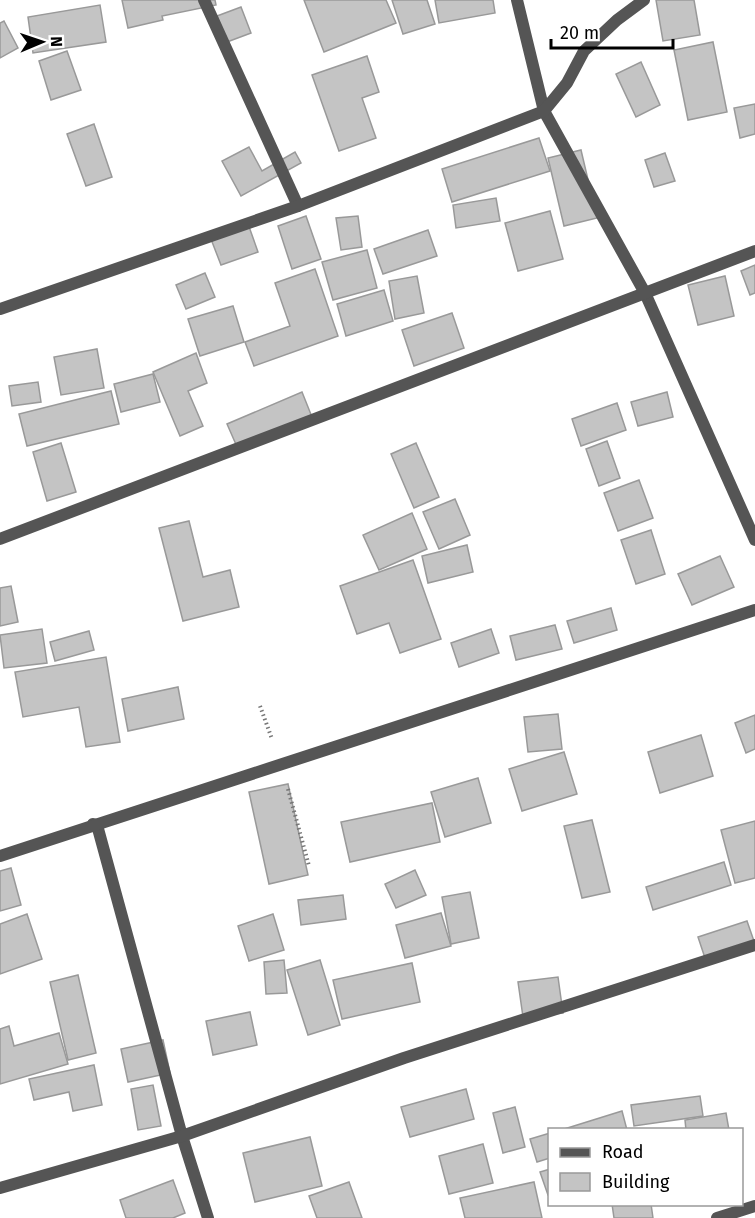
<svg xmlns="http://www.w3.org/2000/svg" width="755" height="1218" font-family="'Fira Sans',sans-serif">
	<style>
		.building { fill: #c4c4c4; stroke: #999; stroke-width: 1.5 }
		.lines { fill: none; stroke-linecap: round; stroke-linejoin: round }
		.path { stroke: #777; stroke-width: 4; stroke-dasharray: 1.5 3; stroke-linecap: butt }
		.street { stroke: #555; stroke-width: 12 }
	</style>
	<rect width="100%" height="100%" fill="#fff"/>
	<g class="building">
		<path d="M122,0H215L216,5L162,16L163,20L128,28Z"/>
		<path d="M304,0H386L396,23L324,52Z"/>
		<path d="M392,0H427L435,24L403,34Z"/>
		<path d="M435,0H493L495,13L439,23Z"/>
		<path d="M656,0H694L700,35L663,41Z"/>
		<path d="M100,5L106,42L33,53L28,17Z"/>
		<path d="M241,7L251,33L227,42L217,16Z"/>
		<path d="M4,21L18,48L0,58V23Z"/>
		<path d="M713,42L727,112L688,120L674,50Z"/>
		<path d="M67,51L81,90L51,100L39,61Z"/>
		<path d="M367,56L379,92L362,98L376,138L339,151L312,75Z"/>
		<path d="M641,62L660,105L636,117L616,74Z"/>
		<path d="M755,104V134L740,138L734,108Z"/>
		<path d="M94,124L112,177L86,186L67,134Z"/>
		<path d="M539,138L550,171L452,202L442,169Z"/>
		<path d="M249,147L262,171L295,152L301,163L241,196L222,161Z"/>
		<path d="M581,150L597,218L564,226L548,158Z"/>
		<path d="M665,153L675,181L654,187L645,160Z"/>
		<path d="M496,198L500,221L456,228L453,205Z"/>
		<path d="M550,211L563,259L518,271L505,223Z"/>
		<path d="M306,216L321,259L292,269L278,226Z"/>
		<path d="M358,216L362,247L341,250L336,218Z"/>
		<path d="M247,221L258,252L221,265L209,234Z"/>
		<path d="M428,230L437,256L383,274L374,249Z"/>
		<path d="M367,250L377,288L333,300L322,262Z"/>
		<path d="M755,265V293L750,295L741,271Z"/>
		<path d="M315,269L338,336L254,366L245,342L290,326L275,283Z"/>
		<path d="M205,273L215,297L186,309L176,285Z"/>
		<path d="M417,276L424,313L395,319L389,281Z"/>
		<path d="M725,276L734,316L698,325L688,285Z"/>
		<path d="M384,290L393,321L346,336L337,304Z"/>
		<path d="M233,306L244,342L200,356L188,319Z"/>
		<path d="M452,313L464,348L414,366L402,330Z"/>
		<path d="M97,349L104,388L61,395L54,357Z"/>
		<path d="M196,353L207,383L188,391L203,426L180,436L153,372Z"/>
		<path d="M153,374L160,402L121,412L114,384Z"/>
		<path d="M38,382L41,402L12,406L9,386Z"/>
		<path d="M111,391L119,424L27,446L19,414Z"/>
		<path d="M302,392L312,417L238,449L227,424Z"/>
		<path d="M667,392L673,417L638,426L631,402Z"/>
		<path d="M617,403L626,430L581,446L572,419Z"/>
		<path d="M607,441L620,478L599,486L586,449Z"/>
		<path d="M61,443L76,492L47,501L33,452Z"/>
		<path d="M416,443L439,497L414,508L391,454Z"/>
		<path d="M639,480L653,518L618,531L604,493Z"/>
		<path d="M455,499L470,535L439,549L423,512Z"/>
		<path d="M412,513L427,549L379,570L363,535Z"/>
		<path d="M189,521L203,577L230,570L239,607L183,621L159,528Z"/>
		<path d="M651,530L665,574L636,584L621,540Z"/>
		<path d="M467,545L473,572L428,583L422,556Z"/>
		<path d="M720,556L734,587L692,605L678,574Z"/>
		<path d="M413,560L441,639L400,653L389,623L357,634L340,586Z"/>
		<path d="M11,586L18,622L0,626V588Z"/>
		<path d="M611,608L617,630L574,643L567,621Z"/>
		<path d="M555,625L562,649L516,660L510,636Z"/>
		<path d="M42,629L47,663L4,668L0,635Z"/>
		<path d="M491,629L499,653L459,667L451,643Z"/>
		<path d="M89,631L94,650L55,661L50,642Z"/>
		<path d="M106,657L120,742L86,747L79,707L23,717L15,672Z"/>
		<path d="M178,687L184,719L128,731L122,699Z"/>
		<path d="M558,714L562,749L528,752L524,717Z"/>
		<path d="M755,715V749L746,753L735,723Z"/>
		<path d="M701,735L713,776L660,793L648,752Z"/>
		<path d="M564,752L577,794L522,811L509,769Z"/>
		<path d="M478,778L491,823L445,837L431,792Z"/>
		<path d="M288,784L308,875L269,884L249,792Z"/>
		<path d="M432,803L440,842L350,862L341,822Z"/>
		<path d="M592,820L610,892L582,898L564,826Z"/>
		<path d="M755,821V878L735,883L721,830Z"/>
		<path d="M724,862L731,885L653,910L646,887Z"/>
		<path d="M11,868L21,905L0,911V871Z"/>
		<path d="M415,870L426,895L396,908L385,884Z"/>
		<path d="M470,892L479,938L451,944L442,897Z"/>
		<path d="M343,895L346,919L301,925L298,900Z"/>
		<path d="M441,913L451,946L405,958L396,925Z"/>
		<path d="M27,914L42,959L0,974V924Z"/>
		<path d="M273,914L284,950L249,961L238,926Z"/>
		<path d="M747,921L755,944L707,964L698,937Z"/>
		<path d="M284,960L287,993L266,994L264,962Z"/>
		<path d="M320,960L340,1025L308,1035L287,970Z"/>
		<path d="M412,963L420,1002L342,1019L333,980Z"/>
		<path d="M78,975L96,1053L68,1060L50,982Z"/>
		<path d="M558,977L563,1013L523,1017L518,982Z"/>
		<path d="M250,1012L257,1045L213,1055L206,1021Z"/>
		<path d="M9,1026L14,1046L59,1033L68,1064L0,1084V1029Z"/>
		<path d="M163,1040L170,1073L128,1082L121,1049Z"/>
		<path d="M94,1065L102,1105L73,1111L69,1092L34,1100L29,1079Z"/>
		<path d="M153,1085L161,1126L138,1130L131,1089Z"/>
		<path d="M466,1089L474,1119L410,1137L401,1107Z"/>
		<path d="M700,1096L703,1116L634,1126L631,1105Z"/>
		<path d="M515,1107L525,1147L503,1153L493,1113Z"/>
		<path d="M622,1111L627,1130H561Z"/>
		<path d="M726,1113L729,1130H686L685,1120Z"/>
		<path d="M550,1133V1158L537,1162L530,1139Z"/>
		<path d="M310,1137L322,1186L255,1202L243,1153Z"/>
		<path d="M483,1144L493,1183L449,1194L439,1156Z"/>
		<path d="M550,1169V1195H548L540,1172Z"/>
		<path d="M173,1180L185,1213L173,1218H126L120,1200Z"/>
		<path d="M349,1182L362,1218H317L309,1196Z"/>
		<path d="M534,1182L542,1218H465L460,1198Z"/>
		<path d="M612,1204H651L653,1218H614Z"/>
	</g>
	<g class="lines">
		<g class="path">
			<path d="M260,706L272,739"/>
			<path d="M288,789L309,866"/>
		</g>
		<g class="street">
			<path d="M204,0L298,206"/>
			<path d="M517,0L544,111L645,293L755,540"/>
			<path d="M0,309L298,206L544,111L567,83L584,51L617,20L644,0"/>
			<path d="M0,539L755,251"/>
			<path d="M93,824L97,825L182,1136L208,1218"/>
			<path d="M0,856L755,610"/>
			<path d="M0,1188L182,1136L404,1058L755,945"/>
			<path d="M717,1218L755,1206"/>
		</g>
	</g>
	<rect x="548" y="1128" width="195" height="78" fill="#ffffff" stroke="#999999" stroke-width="1.5"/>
	<rect x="560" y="1148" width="30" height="9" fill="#555555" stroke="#999999" stroke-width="1.5"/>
	<text x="602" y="1158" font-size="18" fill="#000000">Road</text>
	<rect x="560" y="1173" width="30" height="18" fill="#c4c4c4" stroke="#999999" stroke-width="1.5"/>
	<text x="602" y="1188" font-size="18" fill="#000000">Building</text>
	<g transform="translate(42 42) rotate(88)" stroke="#ffffff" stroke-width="4.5" paint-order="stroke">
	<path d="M0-4.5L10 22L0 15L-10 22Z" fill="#000000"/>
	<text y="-9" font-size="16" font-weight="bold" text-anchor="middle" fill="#000000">N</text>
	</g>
	<path d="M551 39v9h122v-9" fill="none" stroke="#000000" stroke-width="3"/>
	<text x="560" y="39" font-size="18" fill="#000000" stroke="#ffffff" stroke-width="4.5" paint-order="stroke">20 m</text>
</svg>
